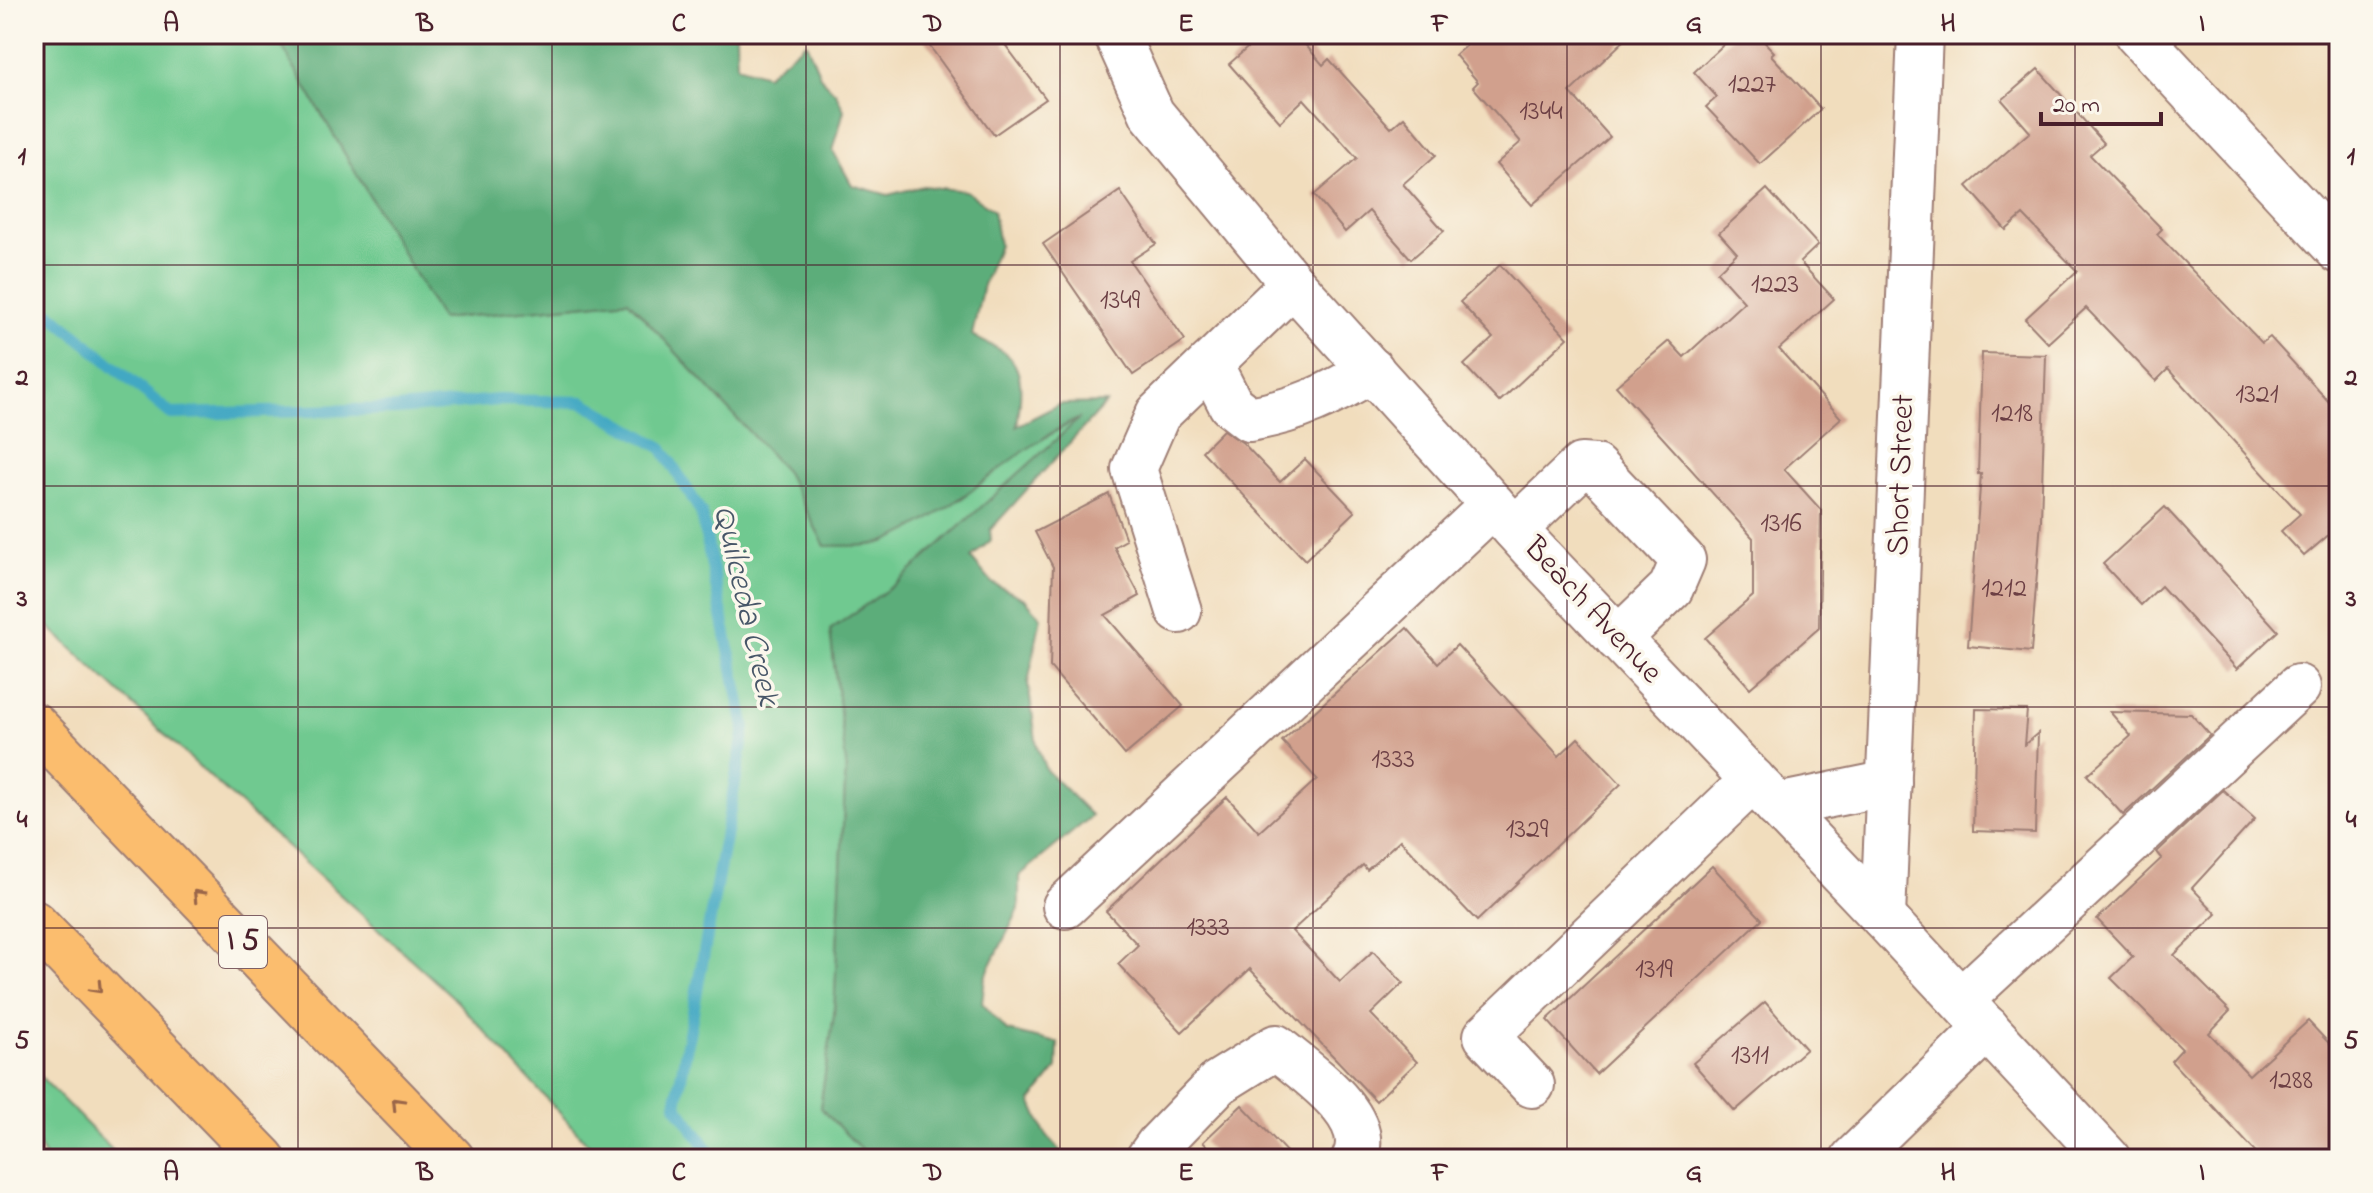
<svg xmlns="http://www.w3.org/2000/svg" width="2373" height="1193" font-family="'Indie Flower',sans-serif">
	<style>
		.green { fill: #6fc990; stroke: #5c745e; stroke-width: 2 }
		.forest { fill: #5bad7a; stroke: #526652; stroke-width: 2 }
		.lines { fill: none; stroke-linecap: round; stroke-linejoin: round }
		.stream { stroke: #43a8c3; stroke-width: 12 }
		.building { fill: #d1a08d }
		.minor-casing { stroke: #9e7e74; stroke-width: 48 }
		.highway-casing { stroke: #9e7e74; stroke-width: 48 }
		.minor { stroke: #fff; stroke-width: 44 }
		.highway { stroke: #fbbd6e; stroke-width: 44 }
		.oneway { stroke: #9a6649 }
		.grid { fill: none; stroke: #4a1f2b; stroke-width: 2; stroke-opacity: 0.55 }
		.labels { text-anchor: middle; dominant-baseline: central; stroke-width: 7; stroke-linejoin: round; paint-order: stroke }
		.number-label { font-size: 28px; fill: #6c3f44 }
		.shield { fill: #fbf7ec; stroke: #7f6065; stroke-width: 2 }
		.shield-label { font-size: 30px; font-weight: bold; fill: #4a1f2b }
		.street-label { font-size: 32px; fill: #4a1f2b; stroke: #fbf7ec }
		.water-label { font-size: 34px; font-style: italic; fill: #475668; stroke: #fbf7ec }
		.neatline { fill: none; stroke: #4a1f2b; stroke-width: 3 }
		.grid-label { font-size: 26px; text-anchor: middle; font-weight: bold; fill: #4a1f2b }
	</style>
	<rect width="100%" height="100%" fill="#fbf7ec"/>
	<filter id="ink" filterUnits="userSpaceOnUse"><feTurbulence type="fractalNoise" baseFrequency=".0125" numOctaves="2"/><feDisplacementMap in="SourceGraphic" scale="16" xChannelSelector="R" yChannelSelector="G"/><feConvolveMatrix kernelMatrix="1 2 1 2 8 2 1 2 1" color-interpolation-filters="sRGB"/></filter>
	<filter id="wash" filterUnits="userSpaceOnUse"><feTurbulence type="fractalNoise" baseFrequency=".006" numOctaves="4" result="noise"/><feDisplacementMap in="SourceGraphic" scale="32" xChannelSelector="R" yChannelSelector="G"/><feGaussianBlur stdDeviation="1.8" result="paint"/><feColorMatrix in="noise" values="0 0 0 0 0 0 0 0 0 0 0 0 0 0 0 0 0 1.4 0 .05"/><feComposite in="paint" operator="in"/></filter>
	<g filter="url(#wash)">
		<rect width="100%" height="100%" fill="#f1ddbd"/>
		<g class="green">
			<path d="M34,34H275L441,319L628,300L786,472L825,546L961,499L1015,455L1085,415L897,583L830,630L846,763L834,1015L820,1108L871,1159H602L454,998L219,785L34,613Z"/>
			<path d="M34,1070L121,1159H46L34,1137Z"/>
		</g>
		<path class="forest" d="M275,34H736L737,66L766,75L806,42L821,78L836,93L844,110L833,151L852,185L888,195L923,186L966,191L993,210L999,245L983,285L972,335C982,342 995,346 1005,353C1027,370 1020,402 1017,426L1060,404L1106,403L990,530L991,540L971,558L992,583L1025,599L1041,617L1028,683L1037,747L1046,770L1092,816L1019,876V909L985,977L982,1003L1007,1031L1058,1043L1057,1069L1031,1101L1044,1131L1066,1159H871L820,1108L834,1015L846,763L830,630L897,583L1080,418C1011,450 958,512 887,541C870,548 844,545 825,546L786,472L628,300L441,319Z"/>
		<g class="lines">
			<path class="stream" d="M34,300L171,414L397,409L498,400L583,402L662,448L701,512L745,728L676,1105L715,1159"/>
		</g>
		<g id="blocks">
			<g class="building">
				<path d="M921,34H997L1046,99L994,135Z"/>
				<path d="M1263,34H1296L1323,65L1329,59L1391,128L1404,117L1436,155L1403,184L1444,231L1411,259L1369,211L1345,232L1314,195L1357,158L1304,99L1280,122L1229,64Z"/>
				<path d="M1479,34H1631L1570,92L1610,137L1532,205L1496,164L1521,142L1473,87L1478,82L1455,55Z"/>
				<path d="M1735,34H1757L1774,52L1771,55L1821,109L1760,164L1706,107L1717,97L1694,72Z"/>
				<path d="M2038,69L2104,143L2090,155L2162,229L2157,234L2262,343L2270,337L2339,413V526L2304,556L2281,531L2300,514L2168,369L2156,381L2086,308L2048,343L2025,319L2077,271L2023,215L2006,230L1967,186L2030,132L2002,100Z"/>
				<path d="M1767,189L1818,245L1800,262L1834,299L1779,349L1841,418L1784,469L1821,510L1819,628L1750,688L1705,638L1753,596V538L1616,386L1669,341L1684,357L1744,302L1717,272L1737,253L1719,233Z"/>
				<path d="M1120,191L1156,244L1130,261L1185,340L1133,375L1043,244Z"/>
				<path d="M1500,265L1568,338L1499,402L1464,365L1493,338L1460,302Z"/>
				<path d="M1982,353L2046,355L2041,520L2031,652L1968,646L1981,474H1978Z"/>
				<path d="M1223,430L1243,443L1280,482L1305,459L1355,512L1305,560L1202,451Z"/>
				<path d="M1109,494L1126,540L1114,547L1140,596L1105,615L1183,706L1125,755L1050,667L1053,567L1035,532Z"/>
				<path d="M2165,507L2278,631L2237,669L2161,586L2141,605L2103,564Z"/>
				<path d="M1407,628L1438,663L1457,645L1559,756L1578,738L1621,784L1477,921L1400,840L1367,870L1363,865L1292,931L1340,982L1373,951L1403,983L1371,1014L1417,1062L1376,1101L1250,969L1182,1032L1118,964L1138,945L1106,911L1227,797L1259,832L1317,779L1282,741Z"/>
				<path d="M1976,709L2027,710L2024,745L2038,733L2035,833L1973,831Z"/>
				<path d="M2110,712L2191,714L2210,735L2123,815L2087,775L2131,736Z"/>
				<path d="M2223,790L2255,819L2192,888L2217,914L2174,955L2230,1011L2209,1033L2249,1075L2308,1021L2339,1054V1159H2262L2171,1061L2182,1049L2111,978L2133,957L2097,919L2162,858L2157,852Z"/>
				<path d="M1712,866L1762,919L1596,1074L1547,1020Z"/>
				<path d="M1765,1002L1806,1049L1735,1111L1693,1063Z"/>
				<path d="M1242,1105L1293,1159H1219L1203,1142Z"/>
			</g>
		</g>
	</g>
	<g filter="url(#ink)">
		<use href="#blocks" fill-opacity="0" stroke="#9e7e74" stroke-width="2"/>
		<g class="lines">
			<g class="minor-casing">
				<g id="minor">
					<path d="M1116,34L1152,114L1293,284L1531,547L1883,917L2108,1159"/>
					<path d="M2137,34L2339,251"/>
					<path d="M1210,364L1231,405L1249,419C1297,411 1331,395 1372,370"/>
					<path d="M1515,529L1581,466L1595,467L1683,560L1671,588L1618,639"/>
					<path d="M1179,611L1134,469L1158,414L1293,284"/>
					<path d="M1777,806L1889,783"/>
					<path d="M1065,906L1493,505"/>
					<path d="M1883,917L1920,34"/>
					<path d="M1961,1000L2298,687"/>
					<path d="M1532,1085L1486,1036L1753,780"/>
					<path d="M1148,1159L1158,1145L1218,1083L1276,1047C1304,1071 1376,1117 1354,1159"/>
					<path d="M1853,1159L1987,1028"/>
				</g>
			</g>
			<g class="highway-casing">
				<g id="highway">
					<path d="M34,725L452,1159"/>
					<path d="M34,923L263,1159"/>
				</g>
			</g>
			<use href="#minor" class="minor"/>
			<use href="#highway" class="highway"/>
		</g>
		<defs><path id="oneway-chevron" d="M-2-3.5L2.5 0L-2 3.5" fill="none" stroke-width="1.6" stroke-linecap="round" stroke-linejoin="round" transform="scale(2)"/></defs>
		<g class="oneway">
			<use href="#oneway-chevron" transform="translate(198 895) rotate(-134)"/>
			<use href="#oneway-chevron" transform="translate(97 988) rotate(46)"/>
			<use href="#oneway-chevron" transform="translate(397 1103) rotate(-134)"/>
		</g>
	</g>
	<path class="grid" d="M298,34V1159M552,34V1159M806,34V1159M1060,34V1159M1313,34V1159M1567,34V1159M1821,34V1159M2075,34V1159M34,265H2339M34,486H2339M34,707H2339M34,928H2339"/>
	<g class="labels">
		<g class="number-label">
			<text x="1752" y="85">1227</text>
			<text x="1541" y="112">1344</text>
			<text x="1775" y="285">1223</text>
			<text x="1120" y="301">1349</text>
			<text x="2257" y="395">1321</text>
			<text x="2012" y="414">1218</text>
			<text x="1781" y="524">1316</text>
			<text x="2004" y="589">1212</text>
			<text x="1393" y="760">1333</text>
			<text x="1527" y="830">1329</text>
			<text x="1208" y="928">1333</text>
			<text x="1654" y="970">1319</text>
			<text x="1750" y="1056">1311</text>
			<text x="2291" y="1081">1288</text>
		</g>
		<rect class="shield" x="219" y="916" width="48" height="52" rx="6"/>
		<g class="shield-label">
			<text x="243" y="942">I 5</text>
		</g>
		<g class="street-label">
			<text transform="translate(1902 475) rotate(-88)">Short Street</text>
			<text transform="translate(1592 611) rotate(47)">Beach Avenue</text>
		</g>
		<g class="water-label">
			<text transform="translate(745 606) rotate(77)">Quilceda Creek</text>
		</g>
	</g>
	<rect width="2373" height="1193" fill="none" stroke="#fbf7ec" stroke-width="88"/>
	<path d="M2041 112v12h120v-12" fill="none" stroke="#4a1f2b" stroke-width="4"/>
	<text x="2053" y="112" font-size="24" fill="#4a1f2b" stroke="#fbf7ec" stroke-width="6" paint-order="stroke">20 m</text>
	<rect x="44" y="44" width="2285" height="1105" class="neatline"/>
	<g class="grid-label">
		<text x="171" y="31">A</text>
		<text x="425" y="31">B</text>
		<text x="679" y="31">C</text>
		<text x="933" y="31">D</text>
		<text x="1186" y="31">E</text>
		<text x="1440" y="31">F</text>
		<text x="1694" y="31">G</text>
		<text x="1948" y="31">H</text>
		<text x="2202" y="31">I</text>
		<text x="22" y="164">1</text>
		<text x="2351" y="164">1</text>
		<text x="22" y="385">2</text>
		<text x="2351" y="385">2</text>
		<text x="22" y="606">3</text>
		<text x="2351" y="606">3</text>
		<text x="22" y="827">4</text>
		<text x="2351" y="827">4</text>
		<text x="22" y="1048">5</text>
		<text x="2351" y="1048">5</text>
		<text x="171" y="1180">A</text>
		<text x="425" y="1180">B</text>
		<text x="679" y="1180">C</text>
		<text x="933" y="1180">D</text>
		<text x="1186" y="1180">E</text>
		<text x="1440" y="1180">F</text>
		<text x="1694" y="1180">G</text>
		<text x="1948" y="1180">H</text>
		<text x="2202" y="1180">I</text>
	</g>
</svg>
